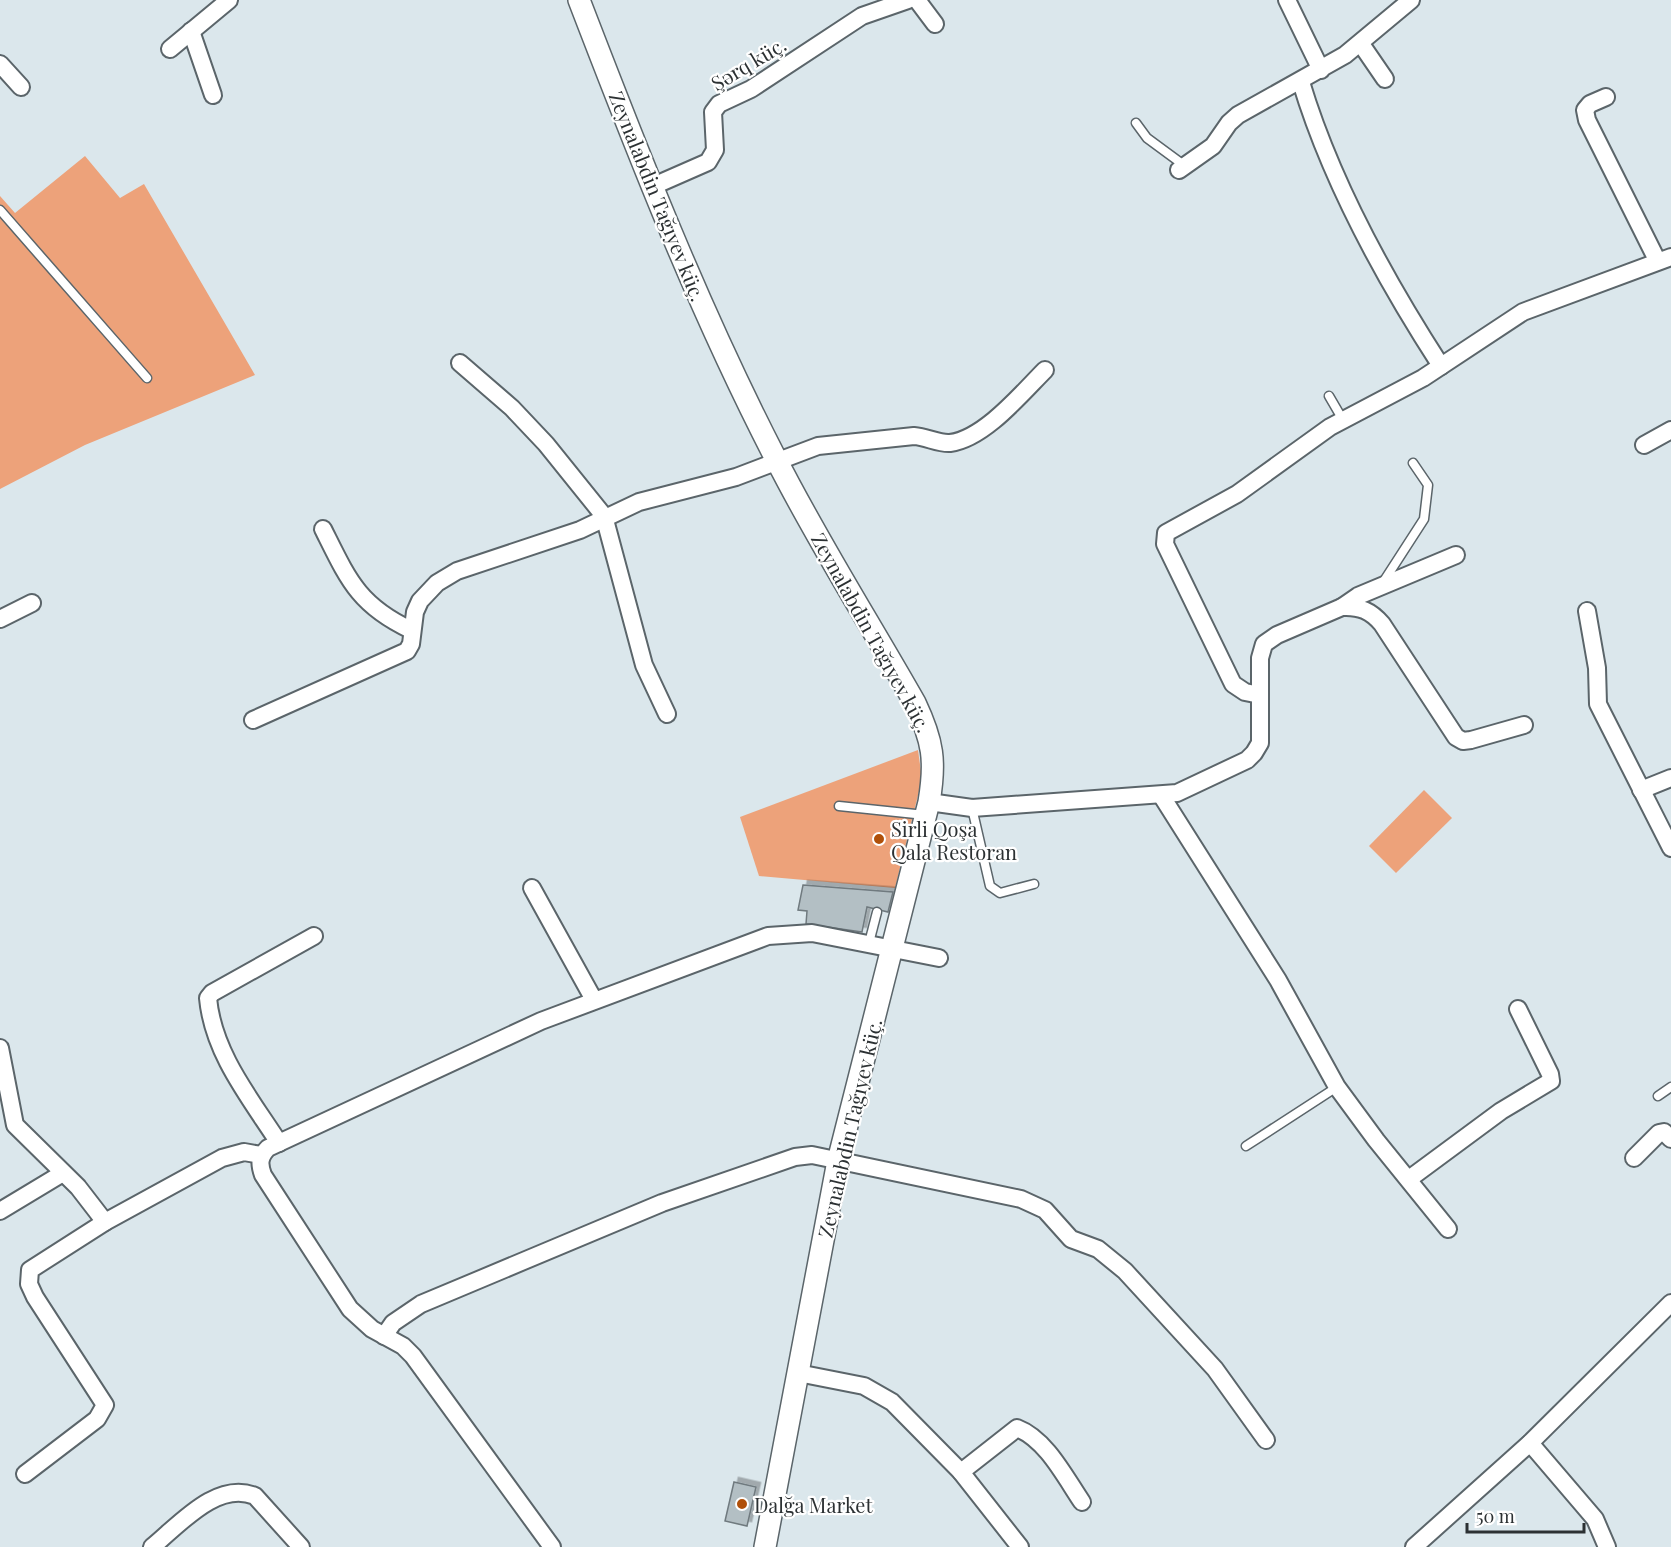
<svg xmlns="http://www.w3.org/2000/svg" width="1671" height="1547" font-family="'Playfair Display',serif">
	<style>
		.green { fill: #eda27a }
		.building { fill: #b3bfc4; stroke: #707a7f; stroke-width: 1.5; filter: url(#shadow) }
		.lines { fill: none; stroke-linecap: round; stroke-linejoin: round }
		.service-casing { stroke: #5b656a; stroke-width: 11 }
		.minor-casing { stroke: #5b656a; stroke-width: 20 }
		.tertiary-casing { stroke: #5b656a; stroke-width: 24 }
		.service { stroke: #fff; stroke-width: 8 }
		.minor { stroke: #fff; stroke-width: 16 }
		.tertiary { stroke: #fff; stroke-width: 21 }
		.poi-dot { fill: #b0500a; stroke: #fff; stroke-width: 2 }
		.labels { text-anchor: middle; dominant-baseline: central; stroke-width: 4.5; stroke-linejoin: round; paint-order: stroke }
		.street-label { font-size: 20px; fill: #2c3133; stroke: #fff }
		.poi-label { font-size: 20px; fill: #2c3133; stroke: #fff; text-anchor: start }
	</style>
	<defs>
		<filter id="shadow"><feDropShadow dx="4.5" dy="-4.5" stdDeviation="0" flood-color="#0004"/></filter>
	</defs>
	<rect width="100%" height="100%" fill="#dbe7ec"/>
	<g class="green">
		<path d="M85,156L120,198L144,184L255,375L85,445L0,489V196L15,213Z"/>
		<path d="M918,750L922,779L895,888L759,876L740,817Z"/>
		<path d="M1424,790L1452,818L1396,873L1369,846Z"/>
	</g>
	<g class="building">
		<path d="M803,885L893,892L888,912L867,907L862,932L806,924L807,911L798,910Z"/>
		<path d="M734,1482L756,1487L747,1526L725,1521Z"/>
	</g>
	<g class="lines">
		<g class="service-casing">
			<g id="service">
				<path d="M1136,123L1147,138L1185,166"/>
				<path d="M0,210L147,378"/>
				<path d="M1329,396L1343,420"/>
				<path d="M1382,584L1424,519L1428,485L1413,463"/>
				<path d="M839,806L925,815"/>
				<path d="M972,808L990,886L1000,893L1034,884"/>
				<path d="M869,943L877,912"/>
				<path d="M1658,1096L1671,1087"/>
				<path d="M1246,1146L1337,1087"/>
			</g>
		</g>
		<g class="minor-casing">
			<g id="minor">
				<path d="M917,0L935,24"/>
				<path d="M1287,0L1321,70"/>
				<path d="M191,31L213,95"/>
				<path d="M1361,44L1385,79"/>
				<path d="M170,49L229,0"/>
				<path d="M0,64L21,87"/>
				<path d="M1301,82C1331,182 1384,278 1441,366"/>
				<path d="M1606,97L1590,104L1585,110L1587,120L1657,260"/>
				<path d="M1179,170L1213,146L1229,123L1238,115L1345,55L1411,0"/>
				<path d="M651,187L708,162L715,150L713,112L719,104L751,89L862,16L908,0"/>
				<path d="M460,363L512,408L546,444L604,516L644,665L667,714"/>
				<path d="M1644,445L1671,430"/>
				<path d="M323,529C348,579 358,605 411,630"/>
				<path d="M1342,607L1358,596L1456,555"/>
				<path d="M1587,611L1597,668L1598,704L1671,848"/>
				<path d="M0,619L32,603"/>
				<path d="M1260,695V658L1264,644L1277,635L1342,607C1360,606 1371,611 1382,624L1456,737L1463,741L1471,740L1524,725"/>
				<path d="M253,720L407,651L411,644L415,612L420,601L437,583L457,571L580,530L639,502L736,477L818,446L914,436C927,437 939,444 950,443C984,439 1022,393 1045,370"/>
				<path d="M1641,790L1671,778"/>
				<path d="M1161,795L1278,980L1337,1087L1376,1140L1448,1229"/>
				<path d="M929,802L972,808L1177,793L1247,760L1254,753L1260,743V695L1245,692L1233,684L1165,544L1166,533L1237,494L1330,427L1423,378L1523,312L1671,257"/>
				<path d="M532,888L594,1000"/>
				<path d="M0,1048L15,1125L78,1187L105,1222"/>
				<path d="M279,1143C250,1098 213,1053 208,998L212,993L314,936"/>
				<path d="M1634,1158L1659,1133L1664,1132L1671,1139"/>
				<path d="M1409,1179L1501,1111L1551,1081L1550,1074L1518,1009"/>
				<path d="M0,1211L63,1173"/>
				<path d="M384,1336L393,1323L421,1304L662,1203L795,1157L812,1155L1021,1199L1045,1210L1071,1239L1098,1249L1125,1271L1215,1369L1266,1440"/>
				<path d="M798,1373L864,1386L892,1402L961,1472L1020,1547"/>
				<path d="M1530,1443L1595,1519L1607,1547"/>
				<path d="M961,1472L1017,1428C1046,1439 1065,1477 1082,1502"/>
				<path d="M25,1474L97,1419L105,1405L35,1297L29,1284L30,1270L105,1222L222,1158L244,1152L261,1155"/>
				<path d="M152,1547C179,1525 217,1480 255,1496L301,1547"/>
				<path d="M552,1547L413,1356L403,1346L372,1329L350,1309L263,1175C259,1164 259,1157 268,1148L541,1021L768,936L812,933L939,958"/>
				<path d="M1414,1547L1530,1443L1671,1303"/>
			</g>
		</g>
		<g class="tertiary-casing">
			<path id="tertiary" d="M579,0C639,156 699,310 776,459C818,542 869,622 915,703C933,741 936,761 929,802L838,1161L765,1547"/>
		</g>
		<use href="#service" class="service"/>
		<use href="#minor" class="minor"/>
		<use href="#tertiary" class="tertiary"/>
	</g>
	<g class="poi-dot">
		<circle cx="879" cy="839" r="6"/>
		<circle cx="742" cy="1504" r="6"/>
	</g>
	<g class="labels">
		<g class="street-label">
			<text transform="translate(748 63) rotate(-31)">Şərq küç.</text>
			<text transform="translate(658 196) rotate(68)">Zeynalabdin Tağıyev küç.</text>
			<text transform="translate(872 632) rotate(61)">Zeynalabdin Tağıyev küç.</text>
			<text transform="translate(849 1128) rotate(-77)">Zeynalabdin Tağıyev küç.</text>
		</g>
		<g class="poi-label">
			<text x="891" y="828">Sirli Qoşa<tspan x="891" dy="23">Qala Restoran</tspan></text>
			<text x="754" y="1504">Dalğa Market</text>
		</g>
	</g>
	<path d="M1467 1523v9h117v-9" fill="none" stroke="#2c3133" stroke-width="3"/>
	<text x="1476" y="1523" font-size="18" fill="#2c3133" stroke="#ffffff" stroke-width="4.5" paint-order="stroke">50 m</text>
</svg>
